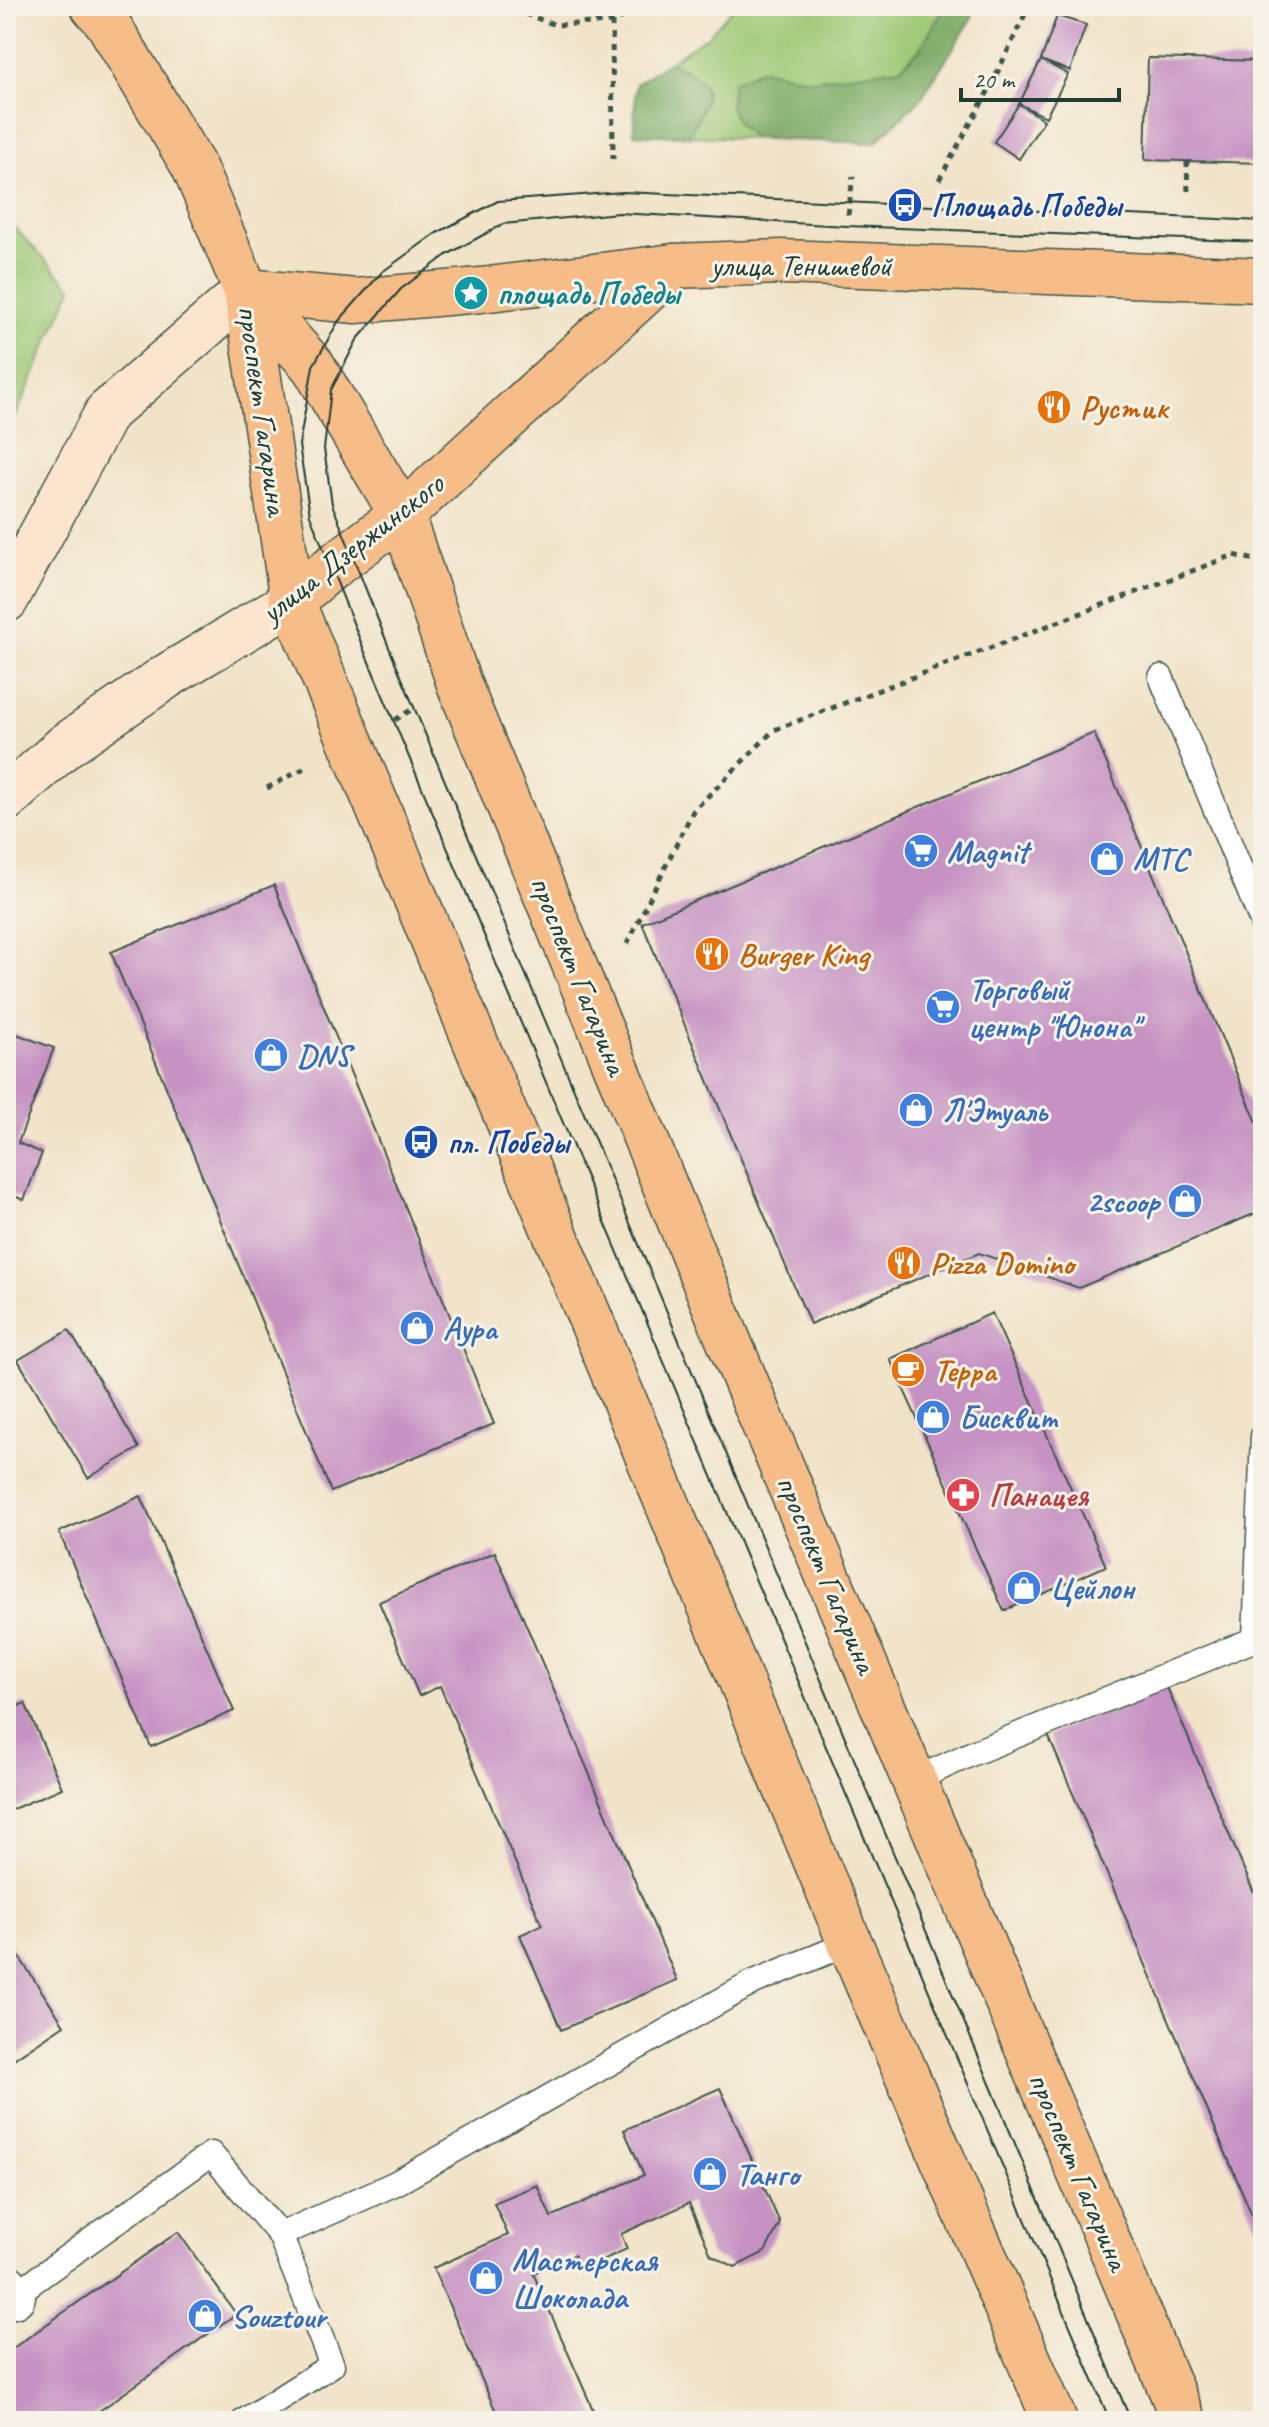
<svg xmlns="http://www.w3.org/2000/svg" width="1269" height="2427" font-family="Caveat,sans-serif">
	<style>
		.green { fill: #9ec874; stroke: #5e8254; stroke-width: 2 }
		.forest { fill: #7eac66; stroke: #4e744d; stroke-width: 2 }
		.building { fill: #c692c3 }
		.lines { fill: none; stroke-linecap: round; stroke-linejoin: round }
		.service-casing { stroke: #3e564a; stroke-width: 27 }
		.minor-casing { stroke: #3e564a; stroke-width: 47 }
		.secondary-casing { stroke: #3e564a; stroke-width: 47 }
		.primary-casing { stroke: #3e564a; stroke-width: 47 }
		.path { stroke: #3e564a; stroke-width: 5; stroke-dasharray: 6 6; stroke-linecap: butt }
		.service { stroke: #fff; stroke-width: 24 }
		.minor { stroke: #fff; stroke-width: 44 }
		.secondary { stroke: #fce5cf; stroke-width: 44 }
		.primary { stroke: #f7bd88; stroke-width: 44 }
		.tram { stroke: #1f3d34; stroke-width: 2 }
		.labels { text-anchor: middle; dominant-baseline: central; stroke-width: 6; stroke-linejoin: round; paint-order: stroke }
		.transit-label { font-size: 32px; font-weight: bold; fill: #164399; stroke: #f7f3e8; text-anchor: start }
		.street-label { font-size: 32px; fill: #1f3d34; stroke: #f7f3e8 }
		.culture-label { font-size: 32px; font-weight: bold; fill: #0d838f; stroke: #f7f3e8; text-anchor: start }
		.food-label { font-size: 32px; font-weight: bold; fill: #c56008; stroke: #f7f3e8; text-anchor: start }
		.shop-label { font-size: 32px; font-weight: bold; fill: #366cbe; stroke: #f7f3e8; text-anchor: start }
		.health-label { font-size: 32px; font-weight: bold; fill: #be3a42; stroke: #f7f3e8; text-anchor: start }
	</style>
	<rect width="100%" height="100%" fill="#f7f3e8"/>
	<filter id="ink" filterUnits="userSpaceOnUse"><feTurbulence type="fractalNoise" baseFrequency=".0125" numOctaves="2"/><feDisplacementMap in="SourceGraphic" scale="16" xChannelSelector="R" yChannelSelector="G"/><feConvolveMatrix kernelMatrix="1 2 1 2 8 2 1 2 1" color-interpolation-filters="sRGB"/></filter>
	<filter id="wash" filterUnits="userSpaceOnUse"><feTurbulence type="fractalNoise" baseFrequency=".006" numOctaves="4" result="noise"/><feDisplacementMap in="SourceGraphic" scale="32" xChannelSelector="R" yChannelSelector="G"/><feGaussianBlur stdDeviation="1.8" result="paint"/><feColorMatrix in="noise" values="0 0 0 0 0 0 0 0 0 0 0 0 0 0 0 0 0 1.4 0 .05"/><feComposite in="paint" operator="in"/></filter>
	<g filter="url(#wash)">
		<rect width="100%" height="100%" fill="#f1e3c8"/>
		<g class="green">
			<path d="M735,6H975L971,20L921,98L875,143L634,134L636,84L708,36Z"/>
			<path d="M6,219L72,288L6,438Z"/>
		</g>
		<g class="forest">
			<path d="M946,6H975L971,20L921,98L875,143L754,138L738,124L730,107L733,82L762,69L812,80L900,68L918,51Z"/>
			<path d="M669,62C717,82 712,96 688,136L634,134L636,84Z"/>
		</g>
		<g id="blocks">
			<g class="building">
				<path d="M1057,16L1086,25L1070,71L1041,60L1068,74L1046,117L1019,104L1044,120L1019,159L994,142L1019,104L1041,60Z"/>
				<path d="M1148,58L1263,61V163L1145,160Z"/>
				<path d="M1094,733L1263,1137V1210L1079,1288L979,1253L810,1324L642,923Z"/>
				<path d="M274,885L494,1424L331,1492L111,952Z"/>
				<path d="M6,1030L54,1048L18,1143L42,1153L24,1200L6,1193Z"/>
				<path d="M992,1313L1106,1566L1004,1611L890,1359Z"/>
				<path d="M69,1330L139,1448L88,1478L18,1360Z"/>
				<path d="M141,1496L234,1711L151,1747L59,1532Z"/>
				<path d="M495,1552L677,1980L561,2030L520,1935L542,1925L440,1686L419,1696L379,1602Z"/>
				<path d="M1166,1685L1253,1891L1263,1887V2241L1048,1735Z"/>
				<path d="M25,1703L62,1788L6,1812V1711Z"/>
				<path d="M6,1937L64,2025L6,2064Z"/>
				<path d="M720,2088L780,2223L765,2252L735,2267L711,2255L689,2203L621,2234L627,2249L580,2270L574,2255L533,2273L598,2421H500L433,2268L508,2235L494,2203L537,2185L551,2217L644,2175L624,2130Z"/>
				<path d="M178,2232L236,2314L85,2421H6V2353Z"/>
			</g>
		</g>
	</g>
	<g filter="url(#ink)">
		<use href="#blocks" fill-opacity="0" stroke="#3e564a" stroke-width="2"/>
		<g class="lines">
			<g class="service-casing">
				<g id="service">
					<path d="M1161,677L1263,924"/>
					<path d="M1255,1639L1263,1436"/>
					<path d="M914,1780L973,1753L1263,1636"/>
					<path d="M6,2301L211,2154L280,2235L396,2183L754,1982L850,1943"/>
					<path d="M244,2421L332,2365L280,2235"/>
				</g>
			</g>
			<g class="minor-casing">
				<path id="minor" d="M6,2286L13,2296"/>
			</g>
			<g class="secondary-casing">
				<g id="secondary">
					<path d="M6,600L107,412L246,291"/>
					<path d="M6,799L65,746L167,676L292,601"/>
				</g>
			</g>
			<g class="primary-casing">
				<g id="primary">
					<path d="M93,6L107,22L194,167L246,291L292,601L850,1943L1055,2421"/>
					<path d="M246,291L313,366L402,515L459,684L730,1344L1184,2421"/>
					<path d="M246,291L356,301L481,290L674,266L782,262L1263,280"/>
					<path d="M292,601L332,567L402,515L674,266"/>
				</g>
			</g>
			<g class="path">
				<path d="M502,6L556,25L612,22L647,6"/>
				<path d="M612,22L613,159"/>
				<path d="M1187,161L1188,195"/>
				<path d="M939,180L990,88L1029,6"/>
				<path d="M848,215L853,176"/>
				<path d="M395,720L414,708"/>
				<path d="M267,788L309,766"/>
				<path d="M627,944L693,811L774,730L1234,555L1263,562"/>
			</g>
			<use href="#service" class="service"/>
			<use href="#minor" class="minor"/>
			<use href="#secondary" class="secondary"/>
			<use href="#primary" class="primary"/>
			<g class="tram">
				<path d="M1110,2421L366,655L310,515L299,445L313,366L338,322L382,272L435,234L498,201L623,192L1263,221"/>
				<path d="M1131,2421L388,645L332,504L324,449L331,390L357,340L401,289L445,256L503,224L619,213L847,226L1263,242"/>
			</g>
		</g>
	</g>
	<defs>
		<g id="bus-disc" transform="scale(1.8)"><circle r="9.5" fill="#1a4fb4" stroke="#f7f3e8"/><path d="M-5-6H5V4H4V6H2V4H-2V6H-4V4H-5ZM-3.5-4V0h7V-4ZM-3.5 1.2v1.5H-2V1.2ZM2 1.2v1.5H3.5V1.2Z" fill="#fff"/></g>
		<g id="sight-disc" transform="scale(1.8)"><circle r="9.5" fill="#0f9aa8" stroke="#f7f3e8"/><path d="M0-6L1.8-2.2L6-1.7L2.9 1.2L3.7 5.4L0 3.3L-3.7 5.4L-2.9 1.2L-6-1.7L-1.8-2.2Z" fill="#fff"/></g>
		<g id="restaurant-disc" transform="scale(1.8)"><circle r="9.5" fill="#e8710a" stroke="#f7f3e8"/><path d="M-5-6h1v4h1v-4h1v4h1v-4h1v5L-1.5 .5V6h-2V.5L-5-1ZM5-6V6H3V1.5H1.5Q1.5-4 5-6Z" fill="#fff"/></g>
		<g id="supermarket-disc" transform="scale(1.8)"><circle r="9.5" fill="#3f7fe0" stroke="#f7f3e8"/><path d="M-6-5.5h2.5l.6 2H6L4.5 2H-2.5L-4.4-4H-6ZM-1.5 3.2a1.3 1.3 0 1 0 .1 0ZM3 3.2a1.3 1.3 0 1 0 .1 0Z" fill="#fff"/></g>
		<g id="shop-disc" transform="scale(1.8)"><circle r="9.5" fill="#3f7fe0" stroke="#f7f3e8"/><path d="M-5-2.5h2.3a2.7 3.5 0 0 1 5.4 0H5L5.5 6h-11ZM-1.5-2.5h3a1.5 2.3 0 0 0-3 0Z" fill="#fff"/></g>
		<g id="cafe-disc" transform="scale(1.8)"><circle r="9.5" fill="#e8710a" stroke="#f7f3e8"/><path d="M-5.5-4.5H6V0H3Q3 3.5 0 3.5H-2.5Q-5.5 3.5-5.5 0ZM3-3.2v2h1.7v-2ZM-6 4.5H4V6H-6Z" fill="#fff"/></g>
		<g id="pharmacy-disc" transform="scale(1.8)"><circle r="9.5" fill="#e0444e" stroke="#f7f3e8"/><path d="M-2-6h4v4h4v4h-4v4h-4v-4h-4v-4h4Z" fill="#fff"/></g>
	</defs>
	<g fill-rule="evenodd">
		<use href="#bus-disc" x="905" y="205"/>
		<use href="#sight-disc" x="471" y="293"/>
		<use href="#restaurant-disc" x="1054" y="407"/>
		<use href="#supermarket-disc" x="921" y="851"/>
		<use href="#shop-disc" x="1107" y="859"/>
		<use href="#restaurant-disc" x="712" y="954"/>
		<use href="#supermarket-disc" x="943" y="1007"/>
		<use href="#shop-disc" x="271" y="1055"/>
		<use href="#shop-disc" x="916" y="1110"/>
		<use href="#bus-disc" x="421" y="1142"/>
		<use href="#shop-disc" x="1185" y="1201"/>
		<use href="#restaurant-disc" x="904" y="1263"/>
		<use href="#shop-disc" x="417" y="1328"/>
		<use href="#cafe-disc" x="908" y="1370"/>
		<use href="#shop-disc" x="933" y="1417"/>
		<use href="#pharmacy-disc" x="963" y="1495"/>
		<use href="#shop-disc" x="1024" y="1588"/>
		<use href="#shop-disc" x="710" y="2174"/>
		<use href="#shop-disc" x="486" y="2278"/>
		<use href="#shop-disc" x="205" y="2316"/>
	</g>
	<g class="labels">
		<g class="transit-label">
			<text x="931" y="205">Площадь Победы</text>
			<text x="447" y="1142">пл. Победы</text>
		</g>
		<g class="street-label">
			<text x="801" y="265">улица Тенишевой</text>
			<text transform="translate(263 410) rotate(82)">проспект Гагарина</text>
			<text transform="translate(352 548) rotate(-38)">улица Дзержинского</text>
			<text transform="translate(579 975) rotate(68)">проспект Гагарина</text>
			<text transform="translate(827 1574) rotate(67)">проспект Гагарина</text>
			<text transform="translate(1079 2171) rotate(67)">проспект Гагарина</text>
		</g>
		<g class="culture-label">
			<text x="497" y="293">площадь Победы</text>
		</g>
		<g class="food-label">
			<text x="1080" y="407">Рустик</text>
			<text x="738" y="954">Burger King</text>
			<text x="930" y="1263">Pizza Domino</text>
			<text x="934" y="1370">Терра</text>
		</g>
		<g class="shop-label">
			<text x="947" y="851">Magnit</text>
			<text x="1133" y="859">МТС</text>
			<text x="969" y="989">Торговый<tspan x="969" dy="37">центр "Юнона"</tspan></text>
			<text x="297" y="1055">DNS</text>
			<text x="942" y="1110">Л'Этуаль</text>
			<text x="1159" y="1201" text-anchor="end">2scoop</text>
			<text x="443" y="1328">Аура</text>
			<text x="959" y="1417">Бисквит</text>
			<text x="1050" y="1588">Цейлон</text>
			<text x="736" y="2174">Танго</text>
			<text x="512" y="2260">Мастерская<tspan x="512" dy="37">Шоколада</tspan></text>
			<text x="231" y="2316">Souztour</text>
		</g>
		<g class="health-label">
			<text x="989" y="1495">Панацея</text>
		</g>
	</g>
	<rect width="1269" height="2427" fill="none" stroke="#f7f3e8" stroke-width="32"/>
	<path d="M961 88v12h158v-12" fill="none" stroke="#1f3d34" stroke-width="4"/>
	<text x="973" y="88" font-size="24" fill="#1f3d34" stroke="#f7f3e8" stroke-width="6" paint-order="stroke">20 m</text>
</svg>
